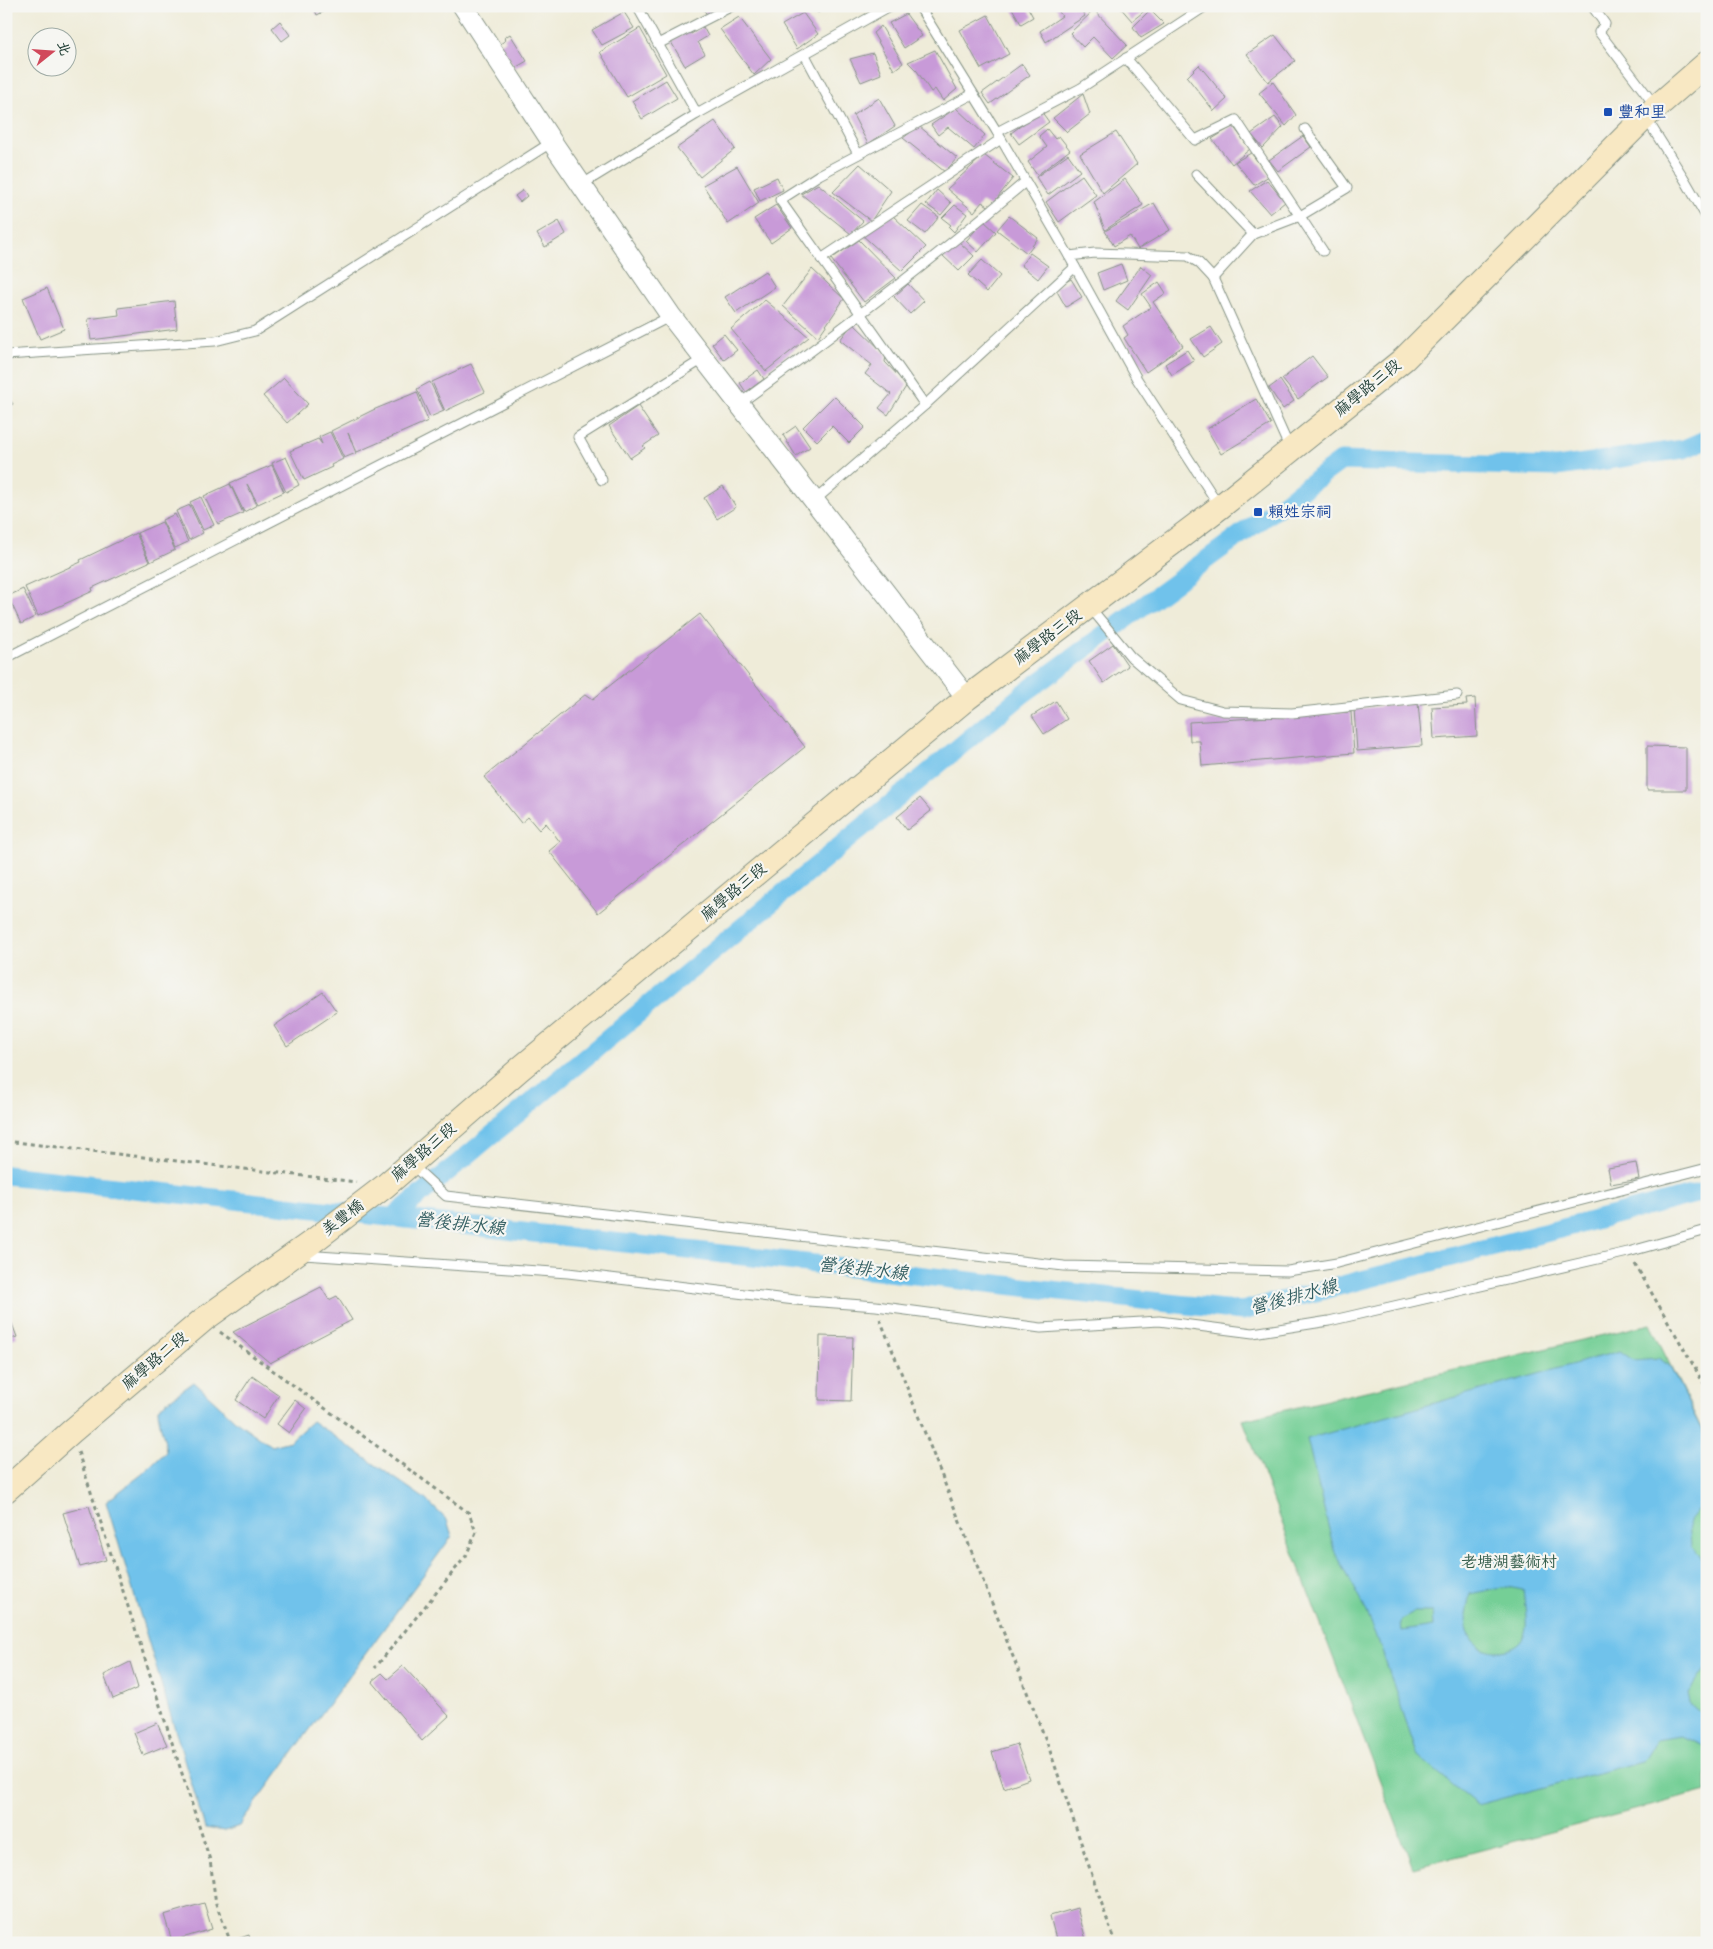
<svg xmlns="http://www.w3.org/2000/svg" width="1713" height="1949" font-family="Kalam,'LXGW WenKai TC',sans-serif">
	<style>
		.green { fill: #75cf96; stroke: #4a8665 }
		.water { fill: #6fc2eb; stroke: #478090; fill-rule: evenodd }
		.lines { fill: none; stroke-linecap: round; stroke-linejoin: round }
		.canal { stroke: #6fc2eb; stroke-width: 19 }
		.building { fill: #c89ad8 }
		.service-casing { stroke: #879486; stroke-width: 11 }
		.tertiary-casing { stroke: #879486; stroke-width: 22 }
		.secondary-casing { stroke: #879486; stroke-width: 26 }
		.path { stroke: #879486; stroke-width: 3; stroke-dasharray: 4 4; stroke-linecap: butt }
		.service { stroke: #fff; stroke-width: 9 }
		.tertiary { stroke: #fff; stroke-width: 20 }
		.secondary { stroke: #f8e8c3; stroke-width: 24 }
		.transit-dot { fill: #1a4fb4; stroke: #f6f6f2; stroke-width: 2 }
		.labels { text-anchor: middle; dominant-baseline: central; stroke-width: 4.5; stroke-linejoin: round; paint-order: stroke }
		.transit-label { font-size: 16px; fill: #164399; stroke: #f6f6f2; text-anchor: start }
		.street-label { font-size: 16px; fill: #1f3d34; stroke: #f6f6f2 }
		.park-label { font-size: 16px; fill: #305a48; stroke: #f6f6f2 }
		.water-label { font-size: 18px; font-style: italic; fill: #335e62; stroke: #f6f6f2 }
	</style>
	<rect width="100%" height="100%" fill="#f6f6f2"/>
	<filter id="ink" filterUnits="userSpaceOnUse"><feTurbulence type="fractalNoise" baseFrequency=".02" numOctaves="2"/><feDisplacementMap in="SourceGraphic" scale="10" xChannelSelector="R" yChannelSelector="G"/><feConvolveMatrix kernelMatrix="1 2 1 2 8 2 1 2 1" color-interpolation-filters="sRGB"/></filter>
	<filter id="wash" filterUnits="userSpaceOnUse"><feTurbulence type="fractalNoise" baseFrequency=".0096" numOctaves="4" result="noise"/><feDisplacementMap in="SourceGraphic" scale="20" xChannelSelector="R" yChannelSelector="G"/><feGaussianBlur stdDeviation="1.12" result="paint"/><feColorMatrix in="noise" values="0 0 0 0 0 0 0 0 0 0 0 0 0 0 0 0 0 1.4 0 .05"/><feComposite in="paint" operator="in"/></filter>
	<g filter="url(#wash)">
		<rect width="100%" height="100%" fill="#efecd9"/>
		<path class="green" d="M1650,1324L1707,1440V1791L1413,1868L1243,1420Z"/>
		<g class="water">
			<path d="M1620,1351L1633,1360L1658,1358L1670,1366L1707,1441V1498L1689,1520L1691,1546L1707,1564V1666L1688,1693L1690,1703L1707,1718V1747L1680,1736L1656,1740L1643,1761L1477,1805L1418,1756L1376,1634L1362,1602L1334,1550L1307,1439ZM1507,1587L1523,1590C1524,1602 1529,1626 1524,1636C1515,1657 1479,1655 1470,1636C1463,1623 1467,1608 1470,1594ZM1413,1612H1432L1433,1626L1402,1631L1401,1622Z"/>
			<path d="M194,1382L236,1421L271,1446L290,1441L312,1421L425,1499L447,1520L452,1536L239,1826L225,1831L205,1828L106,1502L141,1475L166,1452C165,1436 158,1423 158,1408Z"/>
		</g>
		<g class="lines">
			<g class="canal">
				<path d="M6,1175L1242,1311L1707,1191"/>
				<path d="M392,1218L1023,694L1341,461L1557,467L1684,449L1707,439"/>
			</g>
		</g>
		<g id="blocks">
			<g class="building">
				<path d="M313,6H335L317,15Z"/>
				<path d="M701,6H722L708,16Z"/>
				<path d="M813,6H826L818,13Z"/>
				<path d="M1014,6H1027L1033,17L1021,24L1012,8Z"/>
				<path d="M1055,6H1078L1085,16L1046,42L1040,31L1062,16Z"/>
				<path d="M1119,6H1147L1148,8L1132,21Z"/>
				<path d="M1094,10L1127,45L1113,58L1093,37L1083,47L1070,33Z"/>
				<path d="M1150,10L1164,24L1141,38L1133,27Z"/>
				<path d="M624,12L634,28L602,45L592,30Z"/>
				<path d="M803,13L818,34L797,49L782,25Z"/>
				<path d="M906,14L922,36L904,48L889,23Z"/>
				<path d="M988,15L1009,54L981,69L960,30Z"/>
				<path d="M739,17L771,59L754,75L720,29Z"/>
				<path d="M280,21L290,35L282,41L272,28Z"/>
				<path d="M881,26L903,63L894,70L873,33Z"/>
				<path d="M703,27L708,36L698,42L705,54L685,66L671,42L689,31L691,34Z"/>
				<path d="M640,28L666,74L627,97L600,52Z"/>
				<path d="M510,34L527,61L515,68L500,44L506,40L504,38Z"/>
				<path d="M1275,35L1295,61L1268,82L1247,54Z"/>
				<path d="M935,50L957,89L943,101L935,89L931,92L917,71L908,62Z"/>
				<path d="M873,53L881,74L861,82L850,59Z"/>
				<path d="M1022,64L1030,75L990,104L982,93Z"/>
				<path d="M1199,65L1227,99L1214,111L1187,77Z"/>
				<path d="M666,80L677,98L642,119L632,101Z"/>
				<path d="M1273,82L1296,115L1286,126L1259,93Z"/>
				<path d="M1083,94L1090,114L1067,132L1053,118Z"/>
				<path d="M879,98L895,126L868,144L853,115Z"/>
				<path d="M956,108L985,135L974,149L948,127L938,135L931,125Z"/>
				<path d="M1041,111L1049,122L1019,144L1011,133Z"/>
				<path d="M1275,117L1283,127L1263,148L1251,134Z"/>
				<path d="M715,121L735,149L700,177L677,148Z"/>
				<path d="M919,126L957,158L945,172L903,138Z"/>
				<path d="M1233,126L1250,149L1232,164L1212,139Z"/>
				<path d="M1047,129L1055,139L1059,136L1070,150L1037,175L1028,162L1047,147L1039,136Z"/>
				<path d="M1116,132L1137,164L1103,193L1080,154Z"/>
				<path d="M1303,136L1311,147L1278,171L1269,160Z"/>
				<path d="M1251,153L1269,176L1254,185L1235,162Z"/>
				<path d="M1068,154L1080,171L1048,195L1036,177Z"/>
				<path d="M984,155L1013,178L990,207L982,202L974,212L947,189Z"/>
				<path d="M860,164L891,191L871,221L833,192Z"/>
				<path d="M737,166L759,203L728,224L703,185Z"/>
				<path d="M1082,175L1096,195L1059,222L1046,202Z"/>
				<path d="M777,177L783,190L760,201L754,188Z"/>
				<path d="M1125,179L1143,205L1105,230L1094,202Z"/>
				<path d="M1267,180L1285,202L1270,214L1250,191Z"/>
				<path d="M818,184L863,221L851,234L801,194Z"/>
				<path d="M523,190L527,196L520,202L515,196Z"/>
				<path d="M937,190L951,203L941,215L926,204Z"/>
				<path d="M1154,203L1170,230L1138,249L1130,236L1114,246L1105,231Z"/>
				<path d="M776,205L792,228L771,243L754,219Z"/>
				<path d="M922,205L939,217L925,234L908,221Z"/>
				<path d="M955,205L967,214L954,232L949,227L951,225L942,218Z"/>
				<path d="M892,215L926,247L902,271L861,234Z"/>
				<path d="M1009,216L1038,238L1027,253L997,230Z"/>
				<path d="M559,221L566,234L545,247L537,234Z"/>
				<path d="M984,221L996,232L978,252L966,241Z"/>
				<path d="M859,240L896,278L864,302L831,259Z"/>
				<path d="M957,240L974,256L959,271L942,255Z"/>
				<path d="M1030,253L1048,266L1038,279L1021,265Z"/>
				<path d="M982,260L1000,276L987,292L968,275Z"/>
				<path d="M1121,264L1127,280L1103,290L1097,273Z"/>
				<path d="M1141,266L1152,275L1128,310L1116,301Z"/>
				<path d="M812,269L844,299L818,337L783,306Z"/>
				<path d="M765,271L775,287L736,313L725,297Z"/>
				<path d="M1071,279L1082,297L1066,307L1055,288Z"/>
				<path d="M1159,282L1166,293L1153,302L1183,346L1146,372L1124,338L1128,335L1123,326L1151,307L1142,294Z"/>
				<path d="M908,284L924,301L910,314L894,297Z"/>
				<path d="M47,288L64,329L40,339L23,298Z"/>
				<path d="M765,300L809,337L766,371L731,329Z"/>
				<path d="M174,301L177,329L91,340L88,319L119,315L118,308Z"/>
				<path d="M853,323L886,355L885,362L907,385L888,415L879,408L891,394L865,374L872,365L840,340Z"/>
				<path d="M1211,327L1222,344L1203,357L1191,339Z"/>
				<path d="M724,334L737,350L724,360L712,344Z"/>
				<path d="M1187,350L1194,361L1172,375L1165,364Z"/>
				<path d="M1312,356L1328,377L1298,399L1282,379Z"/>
				<path d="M471,364L485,392L445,411L432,382Z"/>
				<path d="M758,370L764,379L746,392L740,383Z"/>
				<path d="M284,378L308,404L287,423L263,396Z"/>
				<path d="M1280,380L1294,401L1283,409L1269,388Z"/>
				<path d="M430,382L444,411L430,417L417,389Z"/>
				<path d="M417,392L428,421L357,452L348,433L356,453L344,458L331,431L373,410Z"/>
				<path d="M6,394L13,404L6,409Z"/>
				<path d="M834,396L865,427L849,443L832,426L817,441L803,427Z"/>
				<path d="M1256,399L1271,424L1221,454L1207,429Z"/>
				<path d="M638,406L658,436L643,446L645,448L630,458L609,426Z"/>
				<path d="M796,426L810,447L796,456L783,435Z"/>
				<path d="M330,432L343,459L331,465L332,467L304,480L290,451L318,439L322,444L319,437Z"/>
				<path d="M286,457L299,485L286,492L272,463Z"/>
				<path d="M272,465L284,492L258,504L247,484L257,505L244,512L230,483Z"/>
				<path d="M230,484L243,513L218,524L204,496Z"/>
				<path d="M723,486L736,507L717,519L704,498Z"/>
				<path d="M201,497L214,525L203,530L190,502Z"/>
				<path d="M190,505L203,533L189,540L176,511Z"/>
				<path d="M175,514L188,542L175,548L162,520Z"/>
				<path d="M162,522L175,550L150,562L137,533Z"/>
				<path d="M136,533L149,562L92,588L93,591L38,616L25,587L81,562L80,560Z"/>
				<path d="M23,589L36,616L21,624L8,596Z"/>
				<path d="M700,614L805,747L598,913L549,851L560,842L546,823L539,830L528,817L521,823L484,777L586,694L593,699Z"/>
				<path d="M1113,644L1128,666L1104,683L1089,661Z"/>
				<path d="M1475,698L1477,736L1434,739L1432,707L1467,705L1466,699Z"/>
				<path d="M1056,701L1067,719L1044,734L1032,716Z"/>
				<path d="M1418,703L1422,746L1357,751L1354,709Z"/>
				<path d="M1351,712L1354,753L1202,766L1200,741H1190L1189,722Z"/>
				<path d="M1647,746L1686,747V790H1647Z"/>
				<path d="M920,798L931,811L907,830L897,817Z"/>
				<path d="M323,992L337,1012L287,1046L274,1026Z"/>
				<path d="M1636,1163L1639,1179L1611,1184L1608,1168Z"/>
				<path d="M321,1287L329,1300L337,1296L352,1320L270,1363L233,1332Z"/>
				<path d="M6,1308L17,1337L6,1341Z"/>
				<path d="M820,1336L853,1337L851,1401L819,1400Z"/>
				<path d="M252,1376L279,1395L263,1419L236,1400Z"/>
				<path d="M295,1400L306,1409L289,1433L277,1424Z"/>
				<path d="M89,1506L106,1560L80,1567L63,1513Z"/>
				<path d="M130,1662L138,1688L113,1699L104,1675Z"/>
				<path d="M403,1666L449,1716L422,1741L372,1681L382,1673L388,1679Z"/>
				<path d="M157,1723L167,1745L143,1755L134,1733Z"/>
				<path d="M1017,1744L1029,1779L1004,1788L992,1752Z"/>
				<path d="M204,1903L212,1929L172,1941L164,1915Z"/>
				<path d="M1077,1908L1087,1943H1057L1050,1916Z"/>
				<path d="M249,1935L251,1943H235L234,1940Z"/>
			</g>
		</g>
	</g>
	<g filter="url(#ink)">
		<use href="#blocks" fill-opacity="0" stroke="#879486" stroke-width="1"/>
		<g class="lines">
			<g class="service-casing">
				<g id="service">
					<path d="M637,6L697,114"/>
					<path d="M919,6L997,132L1069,256L1137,379L1220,507"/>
					<path d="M1592,6L1605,24L1599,32L1656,107"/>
					<path d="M658,44L732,6"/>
					<path d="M805,55L858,154"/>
					<path d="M1126,58L1195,140L1236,120L1323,251"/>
					<path d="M1646,118L1685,180L1707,218"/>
					<path d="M997,132L1081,88L1206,6"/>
					<path d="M1196,174L1253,234"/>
					<path d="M581,185L697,114L890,6"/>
					<path d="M1069,256L1095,253L1188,256L1199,263L1213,278L1290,449"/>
					<path d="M821,259L1001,139"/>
					<path d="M1213,278L1253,234L1300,216L1347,188L1305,129"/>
					<path d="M6,355L215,341L255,331L552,142"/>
					<path d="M739,404C837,333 933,260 1025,182"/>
					<path d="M925,405L780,200L819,175L973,94"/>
					<path d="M602,480L578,437L703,359"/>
					<path d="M814,501L925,405L1075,267"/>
					<path d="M1089,606L1131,657L1181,700L1223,711L1292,713L1457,695"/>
					<path d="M6,658L671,316"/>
					<path d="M411,1164L446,1196L1064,1266L1288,1271L1337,1263L1707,1168"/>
					<path d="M304,1255L568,1273L795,1300L876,1306L1041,1328L1159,1321L1253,1333L1329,1321L1628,1252L1707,1230"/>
				</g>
			</g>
			<g class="tertiary-casing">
				<path id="tertiary" d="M463,6L552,142L671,316L967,698"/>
			</g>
			<g class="secondary-casing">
				<path id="secondary" d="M6,1490L72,1431L203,1320L312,1242L385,1186L521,1068L967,698L1220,507L1404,359L1645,117L1707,63"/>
			</g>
			<g class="path">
				<path d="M6,1141L356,1182"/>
				<path d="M1635,1264L1707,1389"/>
				<path d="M880,1319L1049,1748L1115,1943"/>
				<path d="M220,1332L469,1513L476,1532L466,1556L375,1668"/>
				<path d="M78,1452L210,1860L216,1904L231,1943"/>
			</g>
			<use href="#service" class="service"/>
			<use href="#tertiary" class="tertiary"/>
			<use href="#secondary" class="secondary"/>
		</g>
	</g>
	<g class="transit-dot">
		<rect x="1603" y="107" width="10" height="10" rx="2.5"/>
		<rect x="1253" y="507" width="10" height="10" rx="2.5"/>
	</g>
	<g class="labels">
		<g class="transit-label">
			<text x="1618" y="112">豐和里</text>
			<text x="1268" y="512">賴姓宗祠</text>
		</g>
		<g class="street-label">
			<text transform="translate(1368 388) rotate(-39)">麻學路三段</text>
			<text transform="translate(1048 637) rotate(-37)">麻學路三段</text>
			<text transform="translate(734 892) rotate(-40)">麻學路三段</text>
			<text transform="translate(424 1152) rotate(-41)">麻學路三段</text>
			<text transform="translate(343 1218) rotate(-37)">美豐橋</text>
			<text transform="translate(155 1361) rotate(-40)">麻學路二段</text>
		</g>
		<g class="park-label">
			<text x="1509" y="1562">老塘湖藝術村</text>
		</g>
		<g class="water-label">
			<text transform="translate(460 1225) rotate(6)">營後排水線</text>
			<text transform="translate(863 1270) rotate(6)">營後排水線</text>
			<text transform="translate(1294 1298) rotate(-15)">營後排水線</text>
		</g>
	</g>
	<rect width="1713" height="1949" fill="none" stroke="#f6f6f2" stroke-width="25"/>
	<g transform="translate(52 52) rotate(73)"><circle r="24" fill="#f6f6f2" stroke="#a0aca6"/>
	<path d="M0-4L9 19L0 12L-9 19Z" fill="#d1495b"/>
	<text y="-8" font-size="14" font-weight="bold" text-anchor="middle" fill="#1f3d34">北</text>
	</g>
</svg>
